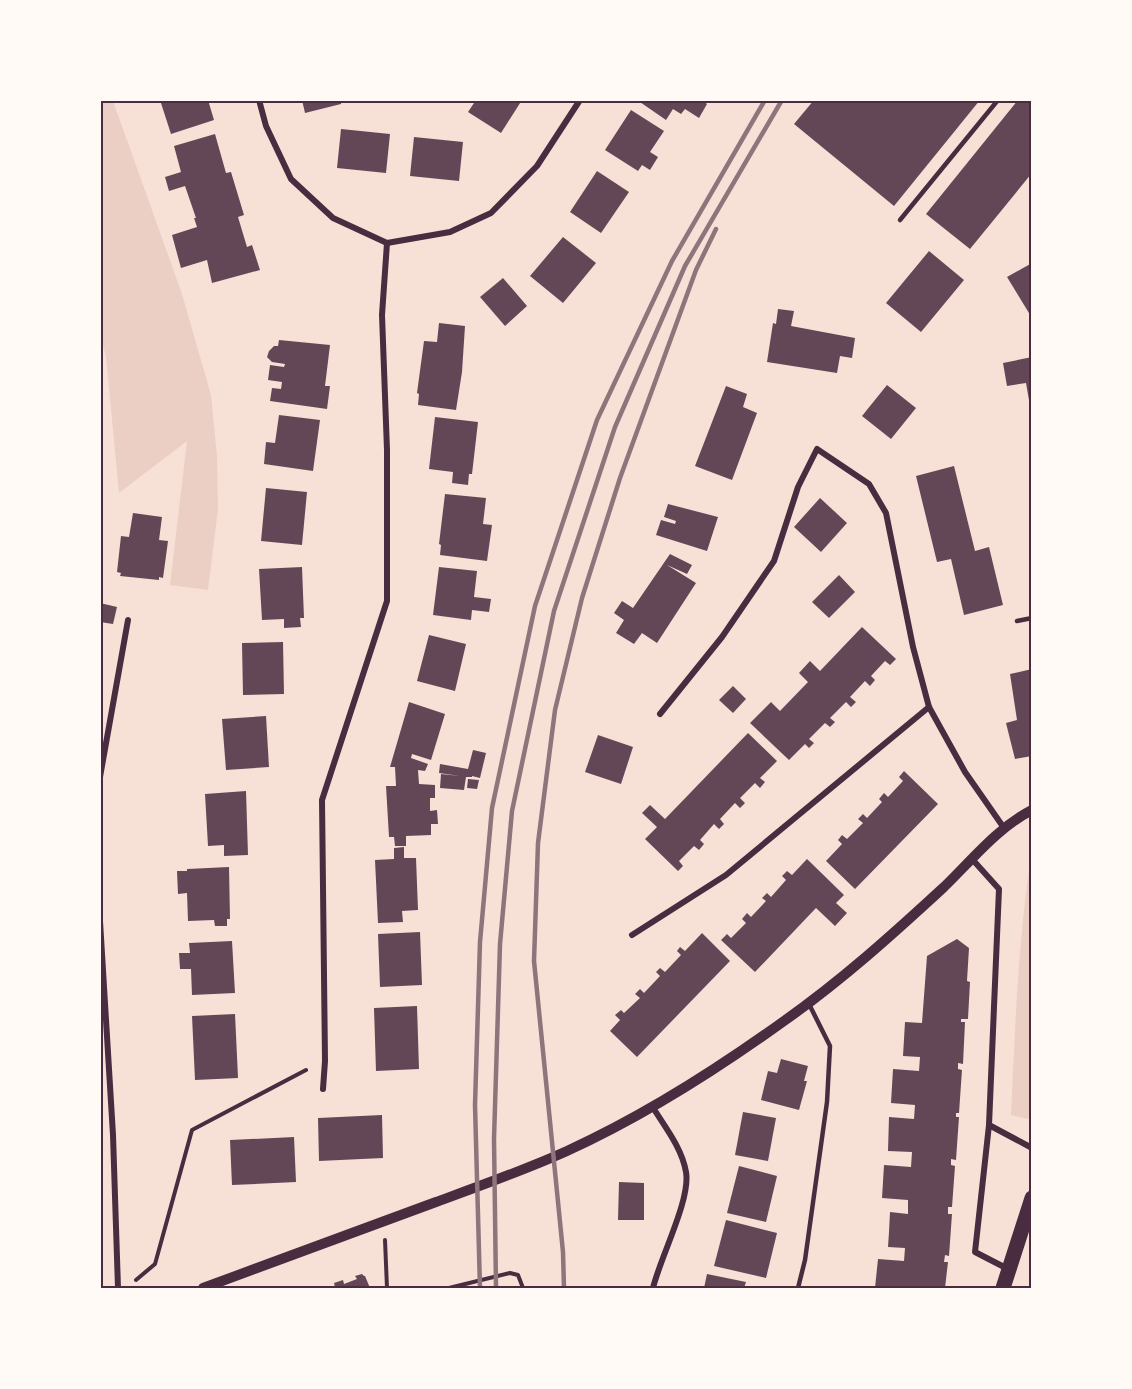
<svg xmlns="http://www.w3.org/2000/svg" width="1132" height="1389" font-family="'Archivo Narrow',sans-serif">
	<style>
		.green { fill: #ebcfc5 }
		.building { fill: #644757 }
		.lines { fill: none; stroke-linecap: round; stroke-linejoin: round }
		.path { stroke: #4a2c40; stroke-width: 4 }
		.service { stroke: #4a2c40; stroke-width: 4.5 }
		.minor { stroke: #4a2c40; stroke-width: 6 }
		.tertiary { stroke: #4a2c40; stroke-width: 10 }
		.primary { stroke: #4a2c40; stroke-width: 15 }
		.rail { stroke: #8f747c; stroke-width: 4.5 }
		.neatline { fill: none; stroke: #4a2c40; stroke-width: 2 }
	</style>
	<rect width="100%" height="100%" fill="#f7e1d7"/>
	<g class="green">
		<path d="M100,101H113L182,294L211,395L217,456L218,509L208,590L170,585L187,441L119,493L106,357L100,334Z"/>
		<path d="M1031,856L1032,1112L1028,1119L1011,1115C1015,1028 1018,942 1031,856Z"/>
	</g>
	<g class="building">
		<path d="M160,100H208L214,120L171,134Z"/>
		<path d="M302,100H341V104L305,113Z"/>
		<path d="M476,100H522L501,133L468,112Z"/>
		<path d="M637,100H702L707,104L699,118L685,109L681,114L673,109L666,120Z"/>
		<path d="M814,100H980L894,206L794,124Z"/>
		<path d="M1018,100H1032V173L970,249L926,214Z"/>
		<path d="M631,110L664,131L650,152L658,157L650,170L642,165L638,171L605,150Z"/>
		<path d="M341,129L390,134L386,173L337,168Z"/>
		<path d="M215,134L226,173L231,172L244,215L238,217L247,247L252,245L260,270L212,283L207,260L181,268L172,235L197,227L194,218H196L185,186L169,191L165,177L181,172L174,146Z"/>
		<path d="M414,137L463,142L459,181L410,176Z"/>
		<path d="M597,171L629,192L601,233L570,212Z"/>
		<path d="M563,237L596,263L563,303L530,276Z"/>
		<path d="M929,251L964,280L921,332L886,303Z"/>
		<path d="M1032,263V318L1007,277Z"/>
		<path d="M503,278L527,306L505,326L480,297Z"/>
		<path d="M778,309L794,311L791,326L855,338L852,358L840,356L837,373L767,362L773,323L776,324Z"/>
		<path d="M439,323L465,326L462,372L456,410L418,405L419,394L417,393L424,341L437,342Z"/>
		<path d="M279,340L330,345L325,386H330L327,409L270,401L272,388L281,389L282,382L268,380L270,365L284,367L285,364L272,362L267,357L269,351L274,346H278Z"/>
		<path d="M1032,357V406H1030L1026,383L1007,386L1003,363Z"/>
		<path d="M887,385L916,408L891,439L862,416Z"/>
		<path d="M726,386L747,394L743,407L757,413L732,480L695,466Z"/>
		<path d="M279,415L320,420L313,471L264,464L266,442L275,443Z"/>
		<path d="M435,417L478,422L472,474H469L468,485L452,483L453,472L429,469Z"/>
		<path d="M954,466L975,551L989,547L1003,605L964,615L951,559L937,562L916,476Z"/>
		<path d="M266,488L307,492L302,545L261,541Z"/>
		<path d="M445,494L486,498L483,524L492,525L487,561L440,555L441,545L439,544Z"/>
		<path d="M820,498L847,523L821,552L794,527Z"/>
		<path d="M668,504L718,517L707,551L656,535L661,520L675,524L676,521L664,517Z"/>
		<path d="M133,513L162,517L159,540L168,541L163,578L159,577V580L120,576L121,573L117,572L121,536L129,537Z"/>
		<path d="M670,554L692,565L687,574L667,565L696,583L657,643L642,633L634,644L616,633L624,620L614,613L622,601L633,608Z"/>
		<path d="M302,567L304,618H300L301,627L284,628V619L262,620L259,569Z"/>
		<path d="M439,567L477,571L474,597L491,599L489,612L472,610L471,620L433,615Z"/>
		<path d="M839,575L855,592L829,618L812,602Z"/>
		<path d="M100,603L117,607L113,624L100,622Z"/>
		<path d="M862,627L896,659L890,665L885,661L871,676L875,680L870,686L865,681L850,697L856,702L851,707L846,702L830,718L835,722L830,727L825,723L809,739L814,743L809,748L805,744L789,760L750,723L771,702L780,711L808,682L799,673L810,661L820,671Z"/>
		<path d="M429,635L466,644L455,691L417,681Z"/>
		<path d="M283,642L284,694L243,695L242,643Z"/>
		<path d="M1032,669V756L1015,759L1006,723L1017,720L1010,674Z"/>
		<path d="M733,686L746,699L733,713L719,700Z"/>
		<path d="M409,702L445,714L431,760L412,754L411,758L428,764L425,771L418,770L419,784L435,785V798H430V811L437,810L438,824H431V835L406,836V846H395L394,837H389L386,786H396L395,767H390Z"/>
		<path d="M266,716L269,767L226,770L222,719Z"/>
		<path d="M748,733L777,761L760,778L765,782L760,788L755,783L740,798L745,803L740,808L735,803L720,819L724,824L719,829L714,824L700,840L704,844L699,850L694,846L679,861L683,866L678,871L645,839L657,827L642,813L650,805L665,819Z"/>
		<path d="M598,735L633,747L621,784L585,772Z"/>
		<path d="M473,750L486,753L480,778L472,776V777H466L464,790L440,788L441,774L460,776L439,773L440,764L468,769Z"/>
		<path d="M904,771L938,804L855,889L826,861L842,844L838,840L842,835L847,839L863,823L858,819L863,814L867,818L882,802L879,799L884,793L888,797L903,781L899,777Z"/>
		<path d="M468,779L479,780L477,789L467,788Z"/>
		<path d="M246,791L248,855L224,856V845L208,846L205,794Z"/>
		<path d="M404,847V858H416L418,910L402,911L403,922L378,923L375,860L394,859V848Z"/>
		<path d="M807,859L844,895L836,903L847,913L835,926L816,908L755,972L721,940L727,934L731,938L746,923L742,919L747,913L751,917L766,901L762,898L767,893L771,897L786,880L782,876L787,871L792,875Z"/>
		<path d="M229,867L230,919H227V926H215L214,920L188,921L187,893L178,894L177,871H187V869Z"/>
		<path d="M420,932L422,985L380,987L378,934Z"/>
		<path d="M702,933L730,961L637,1057L610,1031L620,1020L615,1015L621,1010L624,1013L640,998L635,994L640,989L644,993L660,976L656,972L660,968L665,972L681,955L677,951L680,947L685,951Z"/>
		<path d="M957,939L969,948L967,981L970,982L968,1019H961V1022H965L963,1064L958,1063V1069L962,1070L959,1113H956V1117H959L956,1160L951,1159V1165L955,1166L952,1207H948V1214H952L949,1256L945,1255L944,1262H948L945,1288H875L878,1259L904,1261L905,1248L888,1247L889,1232L890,1212L908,1214V1200L882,1198L884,1165L911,1167L912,1152L888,1151L889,1117L914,1119L915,1105L891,1103L893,1069L919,1071L920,1057L903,1056L905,1022L922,1023L927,956Z"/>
		<path d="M232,941L235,993L192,995L191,969H180L179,953H190L189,943Z"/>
		<path d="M417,1006L419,1069L376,1071L374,1008Z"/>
		<path d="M235,1014L238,1078L195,1080L192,1016Z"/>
		<path d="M781,1059L808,1066L804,1081H807L799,1110L761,1100L768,1071L777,1073Z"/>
		<path d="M743,1112L776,1118L768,1161L735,1155Z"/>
		<path d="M382,1115L383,1158L319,1161L318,1118Z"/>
		<path d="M294,1137L296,1182L232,1185L230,1140Z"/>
		<path d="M739,1166L777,1176L766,1222L727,1213Z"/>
		<path d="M619,1182L644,1183V1220H618Z"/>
		<path d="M726,1220L777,1233L766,1278L714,1266Z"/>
		<path d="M362,1274L364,1276H365L370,1288H331L335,1287L334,1283L343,1280L344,1284L357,1279L355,1276Z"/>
		<path d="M707,1274L746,1282L744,1288H704Z"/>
	</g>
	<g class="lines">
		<g class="path">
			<path d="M385,1240L387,1288"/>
			<path d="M136,1280L155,1264L192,1130L306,1070"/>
			<path d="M449,1288L510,1273L518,1275L523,1288"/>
		</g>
		<g class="service">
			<path d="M900,220L998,100"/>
			<path d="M1017,621L1032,618"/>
			<path d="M798,1288L805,1260L827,1102L830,1046L809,1004"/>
		</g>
		<g class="minor">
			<path d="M259,100L266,126L291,179L333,218L387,243L450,232L491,213L537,166L580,100"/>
			<path d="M660,714L722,637L774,561L798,487L817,449L869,484L886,513L913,647L929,707L965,772L1004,828"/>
			<path d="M100,777L128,620"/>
			<path d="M972,859L999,889L989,1125L1032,1148"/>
			<path d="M100,921L113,1135L118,1288"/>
			<path d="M632,935L726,875L929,707"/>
			<path d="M323,1089L325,1061L322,800L387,601V450L382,315L387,243"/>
			<path d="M652,1106C665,1127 682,1148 686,1172C691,1199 660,1258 653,1288"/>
			<path d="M989,1125L975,1252L1008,1269"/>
		</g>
		<path class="tertiary" d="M203,1288C280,1259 358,1231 436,1202C480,1186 525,1170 567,1151C644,1116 716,1070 784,1021C841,981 893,934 944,887C972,860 997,828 1032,810"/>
		<path class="primary" d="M1003,1288L1032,1198"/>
		<g class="rail">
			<path d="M480,1288L475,1105L480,942L492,808L535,606L597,420L672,261L765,100"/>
			<path d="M496,1288L494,1139L500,944L512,811L554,611L615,427L685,266L782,100"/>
			<path d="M564,1288L563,1252L534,961L538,843L555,710L582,598L620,478L696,270L716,229"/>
		</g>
	</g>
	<rect width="1132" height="1389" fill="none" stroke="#fffaf5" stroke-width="204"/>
	<rect x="102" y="102" width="928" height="1185" class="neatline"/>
</svg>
